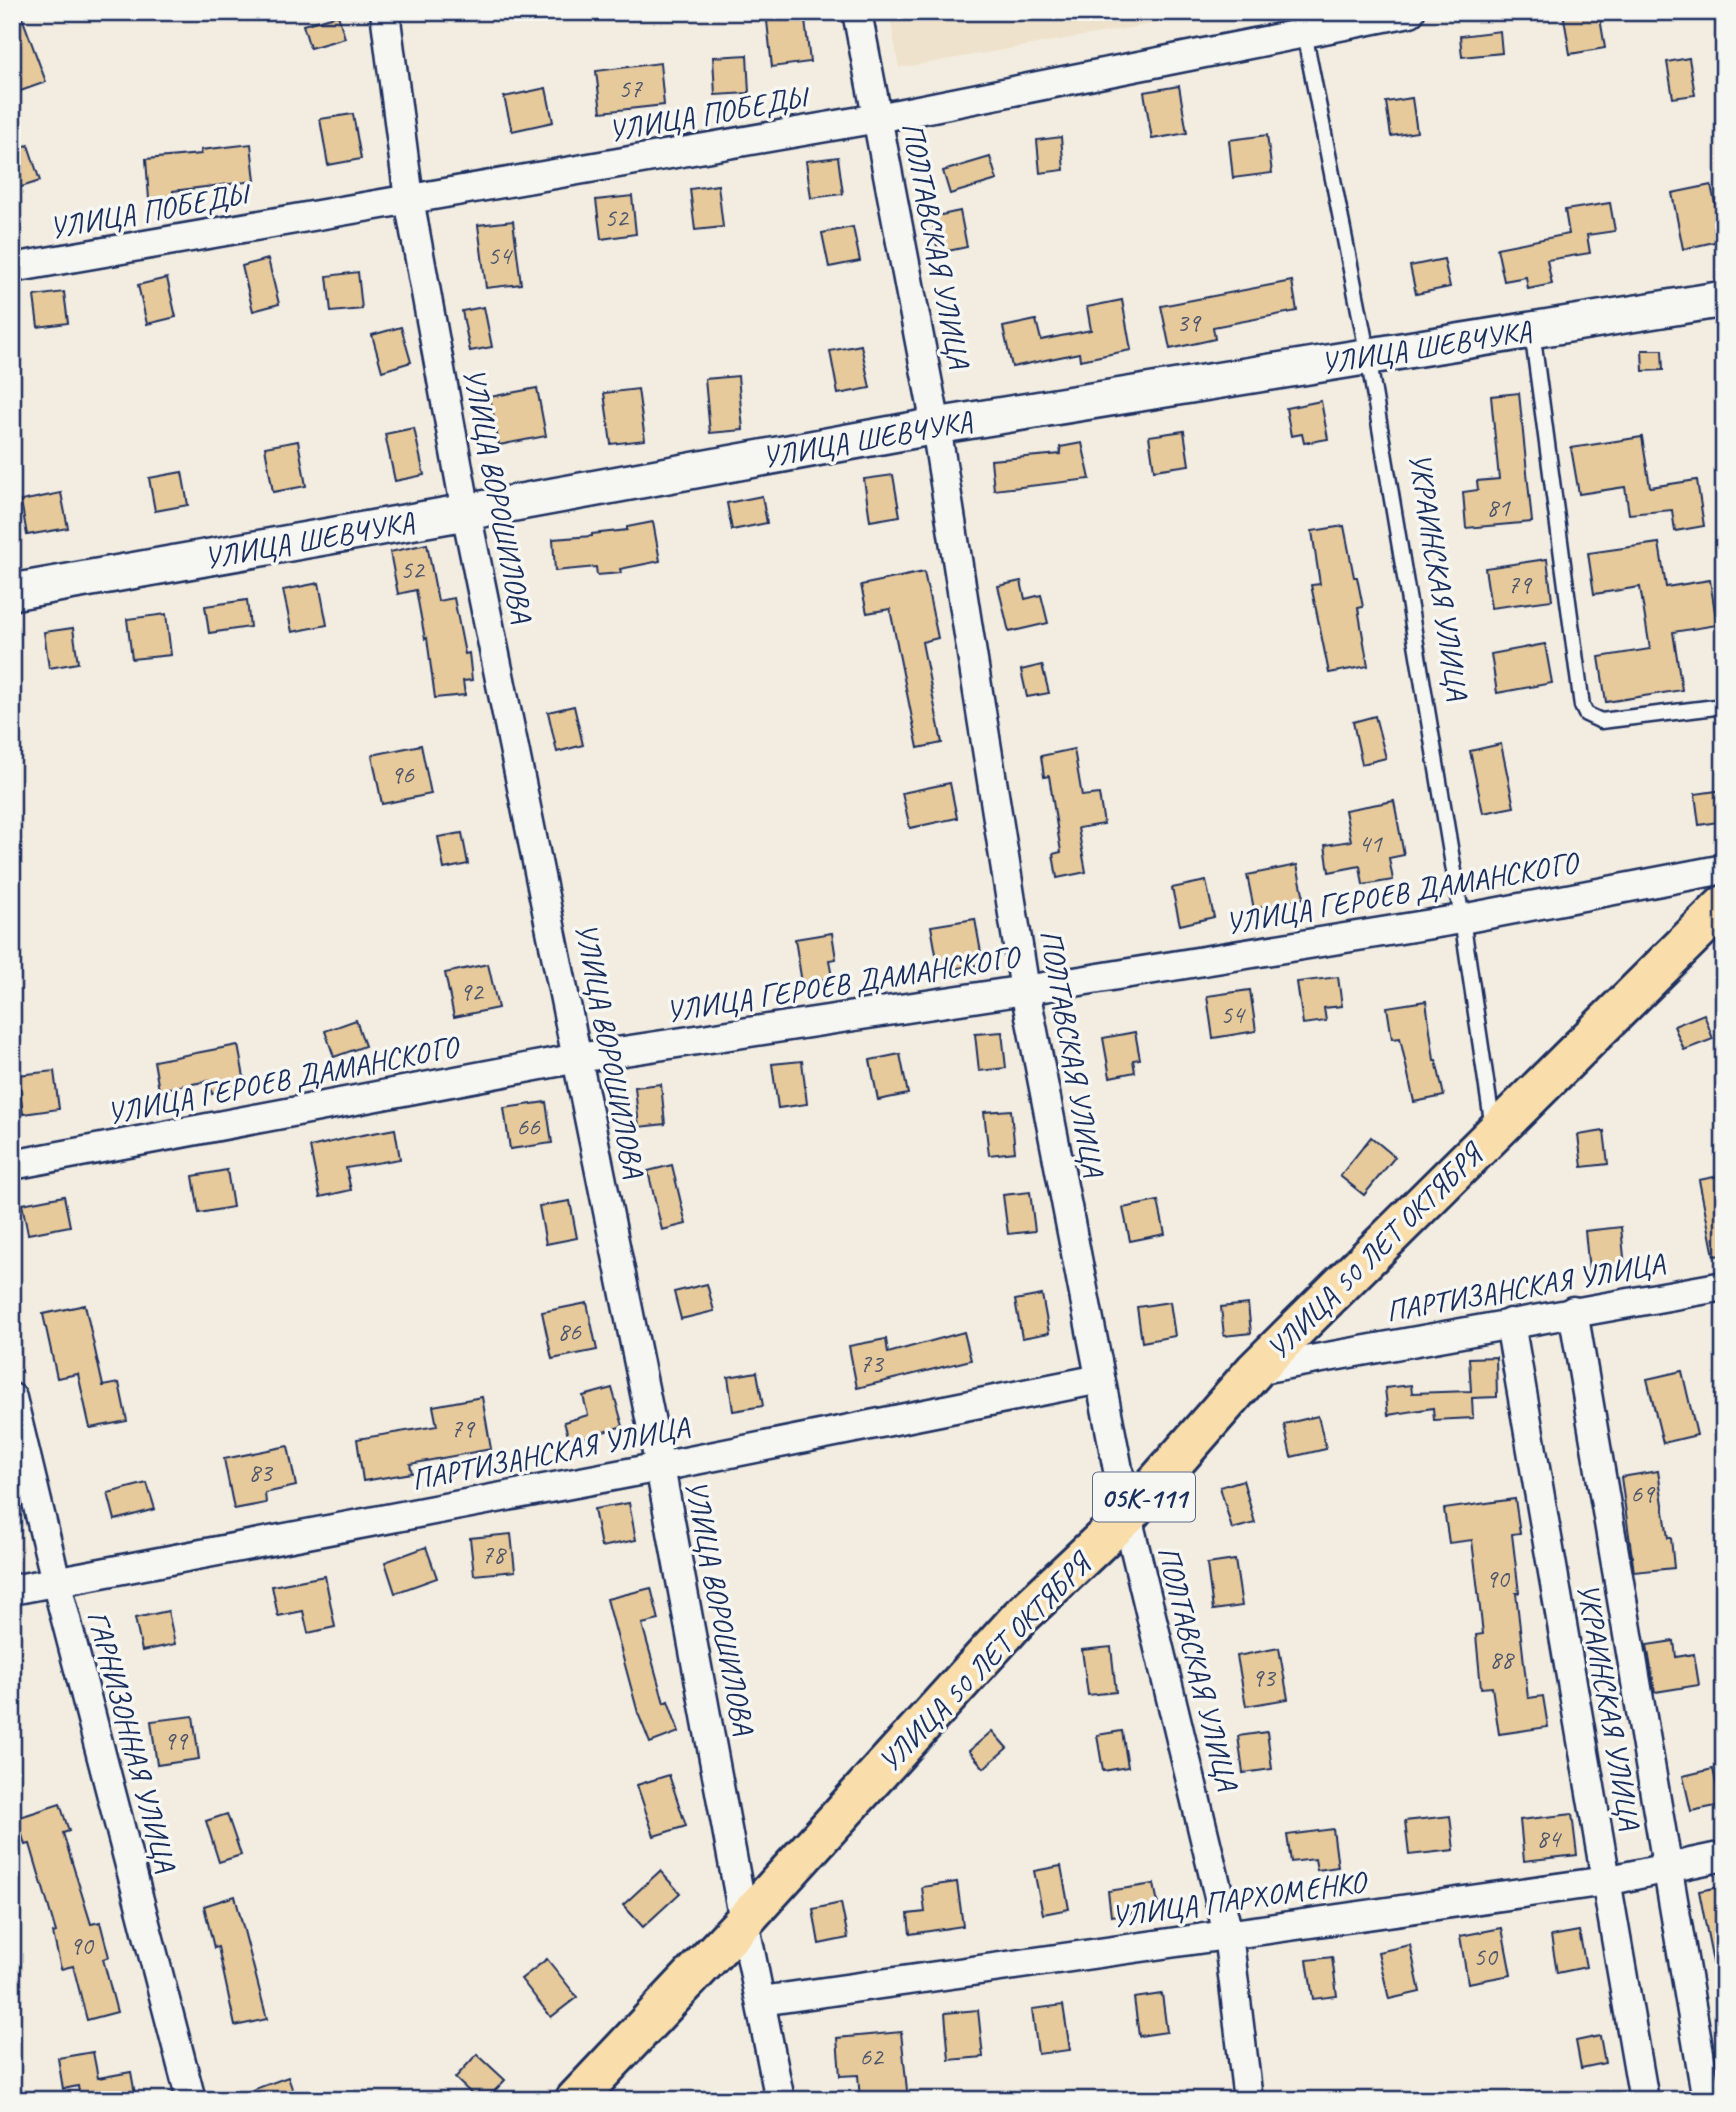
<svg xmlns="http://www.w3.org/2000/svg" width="1736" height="2112" font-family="Caveat,sans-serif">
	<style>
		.built { fill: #efe2cc }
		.building { fill: #e7ca9b; stroke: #1b2f5e; stroke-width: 2 }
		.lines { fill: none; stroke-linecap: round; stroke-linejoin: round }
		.service-casing { stroke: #1b2f5e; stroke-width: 19 }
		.minor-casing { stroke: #1b2f5e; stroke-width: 33 }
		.tertiary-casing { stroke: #1b2f5e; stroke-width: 40 }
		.primary-casing { stroke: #1b2f5e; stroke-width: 44 }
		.service { stroke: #f6f6f2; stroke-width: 14 }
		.minor { stroke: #f6f6f2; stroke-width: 28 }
		.tertiary { stroke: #f6f6f2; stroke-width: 35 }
		.primary { stroke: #f9deab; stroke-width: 38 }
		.labels { text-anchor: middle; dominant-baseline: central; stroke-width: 7; stroke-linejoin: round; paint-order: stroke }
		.number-label { font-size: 26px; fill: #4e566d }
		.shield { fill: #f6f6f2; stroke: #5d6b8a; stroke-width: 2 }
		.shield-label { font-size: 28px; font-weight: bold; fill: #1b2f5e }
		.street-label { font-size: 30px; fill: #1b2f5e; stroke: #f6f6f2 }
	</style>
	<rect width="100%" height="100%" fill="#f3ede1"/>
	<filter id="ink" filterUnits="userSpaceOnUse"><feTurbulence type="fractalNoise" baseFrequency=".0143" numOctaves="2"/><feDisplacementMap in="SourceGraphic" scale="14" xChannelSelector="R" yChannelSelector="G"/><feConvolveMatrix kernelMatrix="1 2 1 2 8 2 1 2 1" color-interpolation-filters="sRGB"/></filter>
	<g filter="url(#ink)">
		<path class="built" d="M889,12H1222L899,68Z"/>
		<g class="building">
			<path d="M12,12H20L46,82L12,94Z"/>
			<path d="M766,12H804L810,62L772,67Z"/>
			<path d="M1563,12H1599L1605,48L1570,54Z"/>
			<path d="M338,15L345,38L310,48L303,25Z"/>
			<path d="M1500,31L1502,53L1462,57L1460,36Z"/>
			<path d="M747,55L749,93L715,95L713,57Z"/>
			<path d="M1689,58L1695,95L1673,98L1667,62Z"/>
			<path d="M660,63L664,105L601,112L596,71Z"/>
			<path d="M1179,86L1187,133L1152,139L1144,92Z"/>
			<path d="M546,88L553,122L512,131L504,97Z"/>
			<path d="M1412,98L1417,132L1391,136L1386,102Z"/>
			<path d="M353,114L361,159L328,165L320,119Z"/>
			<path d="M1267,135L1272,173L1233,178L1229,140Z"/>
			<path d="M1061,137L1064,170L1040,173L1037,140Z"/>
			<path d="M251,144L255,181L173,191V198L149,199L146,159L201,154V150Z"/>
			<path d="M28,145L40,181L12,190V150Z"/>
			<path d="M838,157L843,194L811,198L806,161Z"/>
			<path d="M990,157L997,180L950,194L943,171Z"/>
			<path d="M718,185L723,227L695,230L690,189Z"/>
			<path d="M1711,185L1723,240L1683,249L1672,193Z"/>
			<path d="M632,196L636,234L601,239L596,200Z"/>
			<path d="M1610,203L1615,231L1587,235L1590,253L1547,260L1552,284L1528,289L1526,277L1504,281L1497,248L1569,234L1565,210Z"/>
			<path d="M960,211L967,247L938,253L932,217Z"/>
			<path d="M513,221L521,284L486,288L478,225Z"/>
			<path d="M853,227L860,261L829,267L822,233Z"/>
			<path d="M268,259L279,304L253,311L242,266Z"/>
			<path d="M1444,259L1450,287L1416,294L1410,266Z"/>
			<path d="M358,272L362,309L331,312L327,276Z"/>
			<path d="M167,278L176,317L147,324L138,285Z"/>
			<path d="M1292,281L1297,311L1213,327L1215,339L1170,349L1161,306Z"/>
			<path d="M64,292L68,323L38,327L34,296Z"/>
			<path d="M1122,300L1131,350L1080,360L1079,353L1012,367L1003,327L1036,320L1041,340L1091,330L1087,307Z"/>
			<path d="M484,307L492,347L470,351L462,311Z"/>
			<path d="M401,327L411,362L382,371L372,335Z"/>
			<path d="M861,345L870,388L838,394L830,351Z"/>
			<path d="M1642,350H1662L1663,370L1643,371Z"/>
			<path d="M738,376L743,430L710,433L705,379Z"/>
			<path d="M537,388L546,436L499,445L490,397Z"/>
			<path d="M638,389L645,440L611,444L604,393Z"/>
			<path d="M1519,393L1532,522L1466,528L1463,492L1478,490L1477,481L1499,479L1491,396Z"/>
			<path d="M1321,401L1328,439L1304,443L1302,434L1291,436L1286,408Z"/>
			<path d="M414,428L424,475L395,481L385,434Z"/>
			<path d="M1184,431L1189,465L1154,470L1149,436Z"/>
			<path d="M1642,437L1650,487L1697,480L1704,526L1675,531L1672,510L1629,514L1625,487L1579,494L1571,448Z"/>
			<path d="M298,441L306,486L273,492L265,447Z"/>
			<path d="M1082,443L1090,479L994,490L991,460L1061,454L1060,447Z"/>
			<path d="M182,472L188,505L155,511L149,478Z"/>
			<path d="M893,475L900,516L870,521L864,479Z"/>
			<path d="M61,493L68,528L27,535L21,501Z"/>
			<path d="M762,496L767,523L732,530L727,503Z"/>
			<path d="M653,522L660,561L620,569L621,573L597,575L596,567L555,571L553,539L592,536V534L627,530V527Z"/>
			<path d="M1344,526L1354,577H1357L1363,607L1358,608L1368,666L1329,673L1311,585L1320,584L1312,531Z"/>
			<path d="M1659,543L1666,587L1710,580L1717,625L1673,632L1682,690L1606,702L1599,657L1650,649L1640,587L1594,594L1588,553Z"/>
			<path d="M427,544L438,601L454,598L465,654L469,653L472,680L463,681L465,695L435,698L427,638L425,639L416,590L398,594L390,552Z"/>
			<path d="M1547,559L1552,600L1491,608L1485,568Z"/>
			<path d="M924,572L938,638L922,642L942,743L918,748L890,609L867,613L861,585Z"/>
			<path d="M1021,581L1025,599L1041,595L1048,623L1009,632L998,586Z"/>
			<path d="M319,583L327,625L292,632L283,590Z"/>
			<path d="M247,600L250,627L209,633L205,606Z"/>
			<path d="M166,614L171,655L132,659L127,619Z"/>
			<path d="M73,628L78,663L49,668L44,632Z"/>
			<path d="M1545,644L1552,683L1497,693L1491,654Z"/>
			<path d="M1042,665L1049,693L1027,697L1021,670Z"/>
			<path d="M574,706L583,745L557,752L548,712Z"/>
			<path d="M1375,716L1386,758L1362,764L1353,722Z"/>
			<path d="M1501,744L1514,807L1483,813L1470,751Z"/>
			<path d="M421,745L431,794L382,804L372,755Z"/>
			<path d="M1074,749L1082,796L1099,794L1104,824L1078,828L1086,872L1057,878L1053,854L1061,852L1049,776L1044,777L1041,756Z"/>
			<path d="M950,783L957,818L910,828L902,793Z"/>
			<path d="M1724,790V821L1699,825L1695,794Z"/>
			<path d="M1394,801L1404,855L1389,858L1393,880L1363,885L1360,866L1329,872L1325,845L1351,841L1345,810Z"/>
			<path d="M462,833L468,864L444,869L438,837Z"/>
			<path d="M1297,865L1304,898L1254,909L1247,875Z"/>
			<path d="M1206,881L1214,917L1180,925L1172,888Z"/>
			<path d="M975,919L983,964L939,971L931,926Z"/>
			<path d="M832,933L836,959L829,960L832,978L802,983L795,939Z"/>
			<path d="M488,964L498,1008L454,1017L445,973Z"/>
			<path d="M1338,977L1342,1006L1324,1008L1326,1021L1303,1024L1297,982Z"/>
			<path d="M1250,990L1256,1031L1213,1038L1207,996Z"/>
			<path d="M1426,1001L1434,1060H1436L1444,1096L1414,1102L1400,1038L1392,1039L1387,1007Z"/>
			<path d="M1704,1014L1713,1039L1684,1050L1674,1026Z"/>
			<path d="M356,1020L365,1046L334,1057L325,1031Z"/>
			<path d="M1002,1032L1006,1068L979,1071L975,1034Z"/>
			<path d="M1135,1032L1140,1059L1133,1060L1135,1072L1110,1077L1103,1038Z"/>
			<path d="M238,1045L246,1088L212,1094L209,1081L159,1090L154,1061Z"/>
			<path d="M900,1054L908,1094L878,1100L870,1060Z"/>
			<path d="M802,1061L807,1104L778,1108L772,1064Z"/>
			<path d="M54,1071L59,1109L23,1114L18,1075Z"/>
			<path d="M661,1084L665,1124L639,1127L635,1087Z"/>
			<path d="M546,1102L552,1143L510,1149L504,1108Z"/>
			<path d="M1011,1110L1015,1152L989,1155L984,1112Z"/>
			<path d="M395,1129L400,1159L346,1168L351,1190L320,1197L310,1147L357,1136Z"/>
			<path d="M1604,1131L1608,1164L1582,1167L1578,1135Z"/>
			<path d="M1371,1137L1395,1157L1364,1195L1340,1176Z"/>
			<path d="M672,1165L686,1224L662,1230L648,1171Z"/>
			<path d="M227,1170L233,1207L199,1213L193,1176Z"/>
			<path d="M1724,1175V1255L1714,1256L1699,1180Z"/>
			<path d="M1030,1192L1035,1231L1008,1234L1003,1195Z"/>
			<path d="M64,1196L70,1226L28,1234L22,1204Z"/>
			<path d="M570,1201L577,1238L546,1244L539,1206Z"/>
			<path d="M1158,1201L1165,1234L1130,1241L1123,1208Z"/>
			<path d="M1621,1227L1625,1267L1589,1271L1585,1231Z"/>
			<path d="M707,1284L714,1311L681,1319L674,1292Z"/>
			<path d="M1042,1295L1049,1333L1022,1338L1015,1300Z"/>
			<path d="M1170,1302L1175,1336L1142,1342L1137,1307Z"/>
			<path d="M587,1303L597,1350L552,1359L542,1312Z"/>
			<path d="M1248,1304L1251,1333L1224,1336L1221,1307Z"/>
			<path d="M85,1305L103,1386L119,1383L127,1421L90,1428L78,1374L57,1378L43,1314Z"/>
			<path d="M964,1332L971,1360L857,1388L849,1346L886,1339L888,1353Z"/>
			<path d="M1496,1357L1497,1397L1472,1398L1473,1418L1434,1420L1433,1408L1388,1415L1385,1388L1411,1385L1412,1393L1471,1391L1469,1358Z"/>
			<path d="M1682,1371L1697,1435L1663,1443L1647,1379Z"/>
			<path d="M757,1372L763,1406L733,1411L728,1377Z"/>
			<path d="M612,1388L623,1426L570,1442L564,1422L588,1415L583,1396Z"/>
			<path d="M482,1397L491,1449L410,1464L412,1473L363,1481L357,1439L437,1426L433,1406Z"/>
			<path d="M1318,1416L1326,1449L1291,1457L1284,1424Z"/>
			<path d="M288,1446L296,1486L265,1493L266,1503L234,1509L224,1459Z"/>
			<path d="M1658,1471L1668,1538H1671L1674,1568L1634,1572L1621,1477Z"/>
			<path d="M1243,1480L1255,1523L1232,1529L1220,1487Z"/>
			<path d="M147,1483L155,1509L115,1520L108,1493Z"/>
			<path d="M1515,1499L1520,1533L1512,1534L1519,1593H1516L1528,1698L1543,1696L1548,1727L1499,1734L1492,1687L1481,1688L1476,1635L1483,1634L1472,1540L1449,1543L1444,1509Z"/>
			<path d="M629,1503L636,1540L601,1547L594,1509Z"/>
			<path d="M511,1534L515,1571L474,1575L470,1538Z"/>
			<path d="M426,1547L437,1578L395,1593L385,1562Z"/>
			<path d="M1235,1560L1242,1606L1213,1610L1207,1564Z"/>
			<path d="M325,1576L335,1627L308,1633L303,1611L278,1616L272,1586Z"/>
			<path d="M651,1588L659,1620L642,1624L664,1703L668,1701L679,1732L650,1743L638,1713L607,1599Z"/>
			<path d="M168,1611L175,1644L142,1651L135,1618Z"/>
			<path d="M1674,1641L1676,1657L1694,1654L1699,1685L1655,1692L1647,1645Z"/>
			<path d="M1111,1647L1116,1692L1088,1695L1082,1650Z"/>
			<path d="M1279,1648L1288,1699L1246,1706L1237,1656Z"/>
			<path d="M193,1716L199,1759L157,1765L151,1721Z"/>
			<path d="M992,1731L1007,1748L984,1768L969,1751Z"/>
			<path d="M1122,1731L1128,1767L1103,1771L1097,1735Z"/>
			<path d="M1267,1732L1272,1769L1243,1773L1238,1736Z"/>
			<path d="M1713,1769L1721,1805L1691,1811L1683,1776Z"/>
			<path d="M669,1775L686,1826L654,1836L637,1785Z"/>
			<path d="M60,1804L69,1831L63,1833L91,1924L100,1922L109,1957L103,1959L117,2012L87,2020L73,1966L61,1969L53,1933L56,1932L30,1844L25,1845L17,1818Z"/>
			<path d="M227,1814L241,1855L219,1862L206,1821Z"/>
			<path d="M1572,1814L1577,1855L1524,1861L1520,1820Z"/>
			<path d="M1450,1816L1454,1850L1409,1855L1405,1821Z"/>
			<path d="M1333,1829L1338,1867L1317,1870L1315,1859L1291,1862L1287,1835Z"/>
			<path d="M1061,1866L1069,1909L1043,1914L1034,1871Z"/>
			<path d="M660,1871L680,1893L643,1927L623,1905Z"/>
			<path d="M957,1882L963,1926L910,1934L908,1914L925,1912L922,1887Z"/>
			<path d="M1154,1884L1159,1909L1111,1916L1108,1891Z"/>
			<path d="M1724,1886L1723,1966L1714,1967L1699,1891Z"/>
			<path d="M235,1896L267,2019L235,2026L218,1947L214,1948L204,1906Z"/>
			<path d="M841,1903L848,1938L819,1944L813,1909Z"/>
			<path d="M1502,1928L1511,1975L1468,1983L1460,1936Z"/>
			<path d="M1579,1931L1586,1967L1557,1973L1551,1936Z"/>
			<path d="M1410,1945L1420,1992L1389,1999L1378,1952Z"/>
			<path d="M1332,1957L1337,1996L1313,1999L1307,1960Z"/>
			<path d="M547,1959L577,1997L551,2017L521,1979Z"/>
			<path d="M1162,1994L1167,2032L1139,2036L1134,1998Z"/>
			<path d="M1063,2005L1070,2050L1038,2054L1032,2009Z"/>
			<path d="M978,2010L983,2057L949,2060L945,2013Z"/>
			<path d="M901,2032L908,2100H860L858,2075L840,2076L837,2038Z"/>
			<path d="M1600,2036L1605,2063L1581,2068L1576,2041Z"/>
			<path d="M93,2052L98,2078L131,2072L135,2094L102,2100H80L78,2086L63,2089L58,2058Z"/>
			<path d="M477,2054L505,2080L486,2100H478L455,2078Z"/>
			<path d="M288,2077L296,2100H234L233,2097Z"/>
		</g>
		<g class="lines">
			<g class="service-casing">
				<g id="service">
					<path d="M1300,12L1368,356L1462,919L1493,1128"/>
					<path d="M1532,331L1582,706L1586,714L1601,721L1724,706"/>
				</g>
			</g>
			<g class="minor-casing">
				<g id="minor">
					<path d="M385,12L409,199L466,512L660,1467L744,1921L780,2100"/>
					<path d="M857,12L936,426L1025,990L1127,1516L1228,1934L1248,2100"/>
					<path d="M12,268L878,118L1410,12"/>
					<path d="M12,1165L578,1058L1025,990L1462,919L1724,869"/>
					<path d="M1573,1311L1707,2100"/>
					<path d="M1510,1323L1644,2100"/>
					<path d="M1255,1370L1724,1286"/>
					<path d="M12,1398L56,1581L191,2100"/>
					<path d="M12,1590L660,1467L1100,1379"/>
					<path d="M761,2001L1606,1881L1724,1856"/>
				</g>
			</g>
			<g class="tertiary-casing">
				<path id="tertiary" d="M12,592L466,512L936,426L1724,299"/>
			</g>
			<g class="primary-casing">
				<path id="primary" d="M575,2100L744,1921L1020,1617L1127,1516L1255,1370L1724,905"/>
			</g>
			<use href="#service" class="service"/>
			<use href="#minor" class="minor"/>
			<use href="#tertiary" class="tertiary"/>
			<use href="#primary" class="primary"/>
		</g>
	</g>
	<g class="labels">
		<g class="number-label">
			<text x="630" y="88">57</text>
			<text x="616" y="217">52</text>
			<text x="499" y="255">54</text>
			<text x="1188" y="322">39</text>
			<text x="1498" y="507">81</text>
			<text x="412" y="569">52</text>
			<text x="1519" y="584">79</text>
			<text x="402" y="774">96</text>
			<text x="1370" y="843">41</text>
			<text x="471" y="991">92</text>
			<text x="1232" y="1014">54</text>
			<text x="528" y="1126">66</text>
			<text x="569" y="1331">86</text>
			<text x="871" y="1363">73</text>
			<text x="462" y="1428">79</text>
			<text x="260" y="1472">83</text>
			<text x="1642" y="1493">69</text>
			<text x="493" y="1554">78</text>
			<text x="1497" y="1578">90</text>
			<text x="1501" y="1659">88</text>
			<text x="1263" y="1677">93</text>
			<text x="175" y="1740">99</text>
			<text x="1548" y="1838">84</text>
			<text x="81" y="1945">90</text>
			<text x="1485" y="1956">50</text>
			<text x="871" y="2056">62</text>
		</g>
		<rect class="shield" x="1093" y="1472.5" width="102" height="49" rx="5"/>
		<g class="shield-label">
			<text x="1144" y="1497">05К-111</text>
		</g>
		<g class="street-label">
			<text transform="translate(707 114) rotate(-10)">УЛИЦА ПОБЕДЫ</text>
			<text transform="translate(148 211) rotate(-10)">УЛИЦА ПОБЕДЫ</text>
			<text transform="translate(936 245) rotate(79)">ПОЛТАВСКАЯ УЛИЦА</text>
			<text transform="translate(1426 347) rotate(-9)">УЛИЦА ШЕВЧУКА</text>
			<text transform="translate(867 439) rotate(-10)">УЛИЦА ШЕВЧУКА</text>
			<text transform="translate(498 495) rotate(79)">УЛИЦА ВОРОШИЛОВА</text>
			<text transform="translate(309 540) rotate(-10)">УЛИЦА ШЕВЧУКА</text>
			<text transform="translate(1439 576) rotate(81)">УКРАИНСКАЯ УЛИЦА</text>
			<text transform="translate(1401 893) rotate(-10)">УЛИЦА ГЕРОЕВ ДАМАНСКОГО</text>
			<text transform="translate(842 984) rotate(-9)">УЛИЦА ГЕРОЕВ ДАМАНСКОГО</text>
			<text transform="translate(610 1050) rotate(79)">УЛИЦА ВОРОШИЛОВА</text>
			<text transform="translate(1072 1053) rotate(80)">ПОЛТАВСКАЯ УЛИЦА</text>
			<text transform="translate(282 1080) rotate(-11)">УЛИЦА ГЕРОЕВ ДАМАНСКОГО</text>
			<text transform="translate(1374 1252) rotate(-45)">УЛИЦА 50 ЛЕТ ОКТЯБРЯ</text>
			<text transform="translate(1525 1287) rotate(-10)">ПАРТИЗАНСКАЯ УЛИЦА</text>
			<text transform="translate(550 1453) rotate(-11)">ПАРТИЗАНСКАЯ УЛИЦА</text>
			<text transform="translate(720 1607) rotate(79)">УЛИЦА ВОРОШИЛОВА</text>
			<text transform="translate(984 1663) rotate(-46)">УЛИЦА 50 ЛЕТ ОКТЯБРЯ</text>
			<text transform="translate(1198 1668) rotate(76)">ПОЛТАВСКАЯ УЛИЦА</text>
			<text transform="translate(1609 1706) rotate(80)">УКРАИНСКАЯ УЛИЦА</text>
			<text transform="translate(132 1741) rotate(75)">ГАРНИЗОННАЯ УЛИЦА</text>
			<text transform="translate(1238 1899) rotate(-8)">УЛИЦА ПАРХОМЕНКО</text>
		</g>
	</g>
	<rect width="1736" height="2112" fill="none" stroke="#f6f6f2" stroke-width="42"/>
	<rect x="21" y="21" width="1694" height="2070" fill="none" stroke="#1b2f5e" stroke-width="2.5" filter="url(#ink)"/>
</svg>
